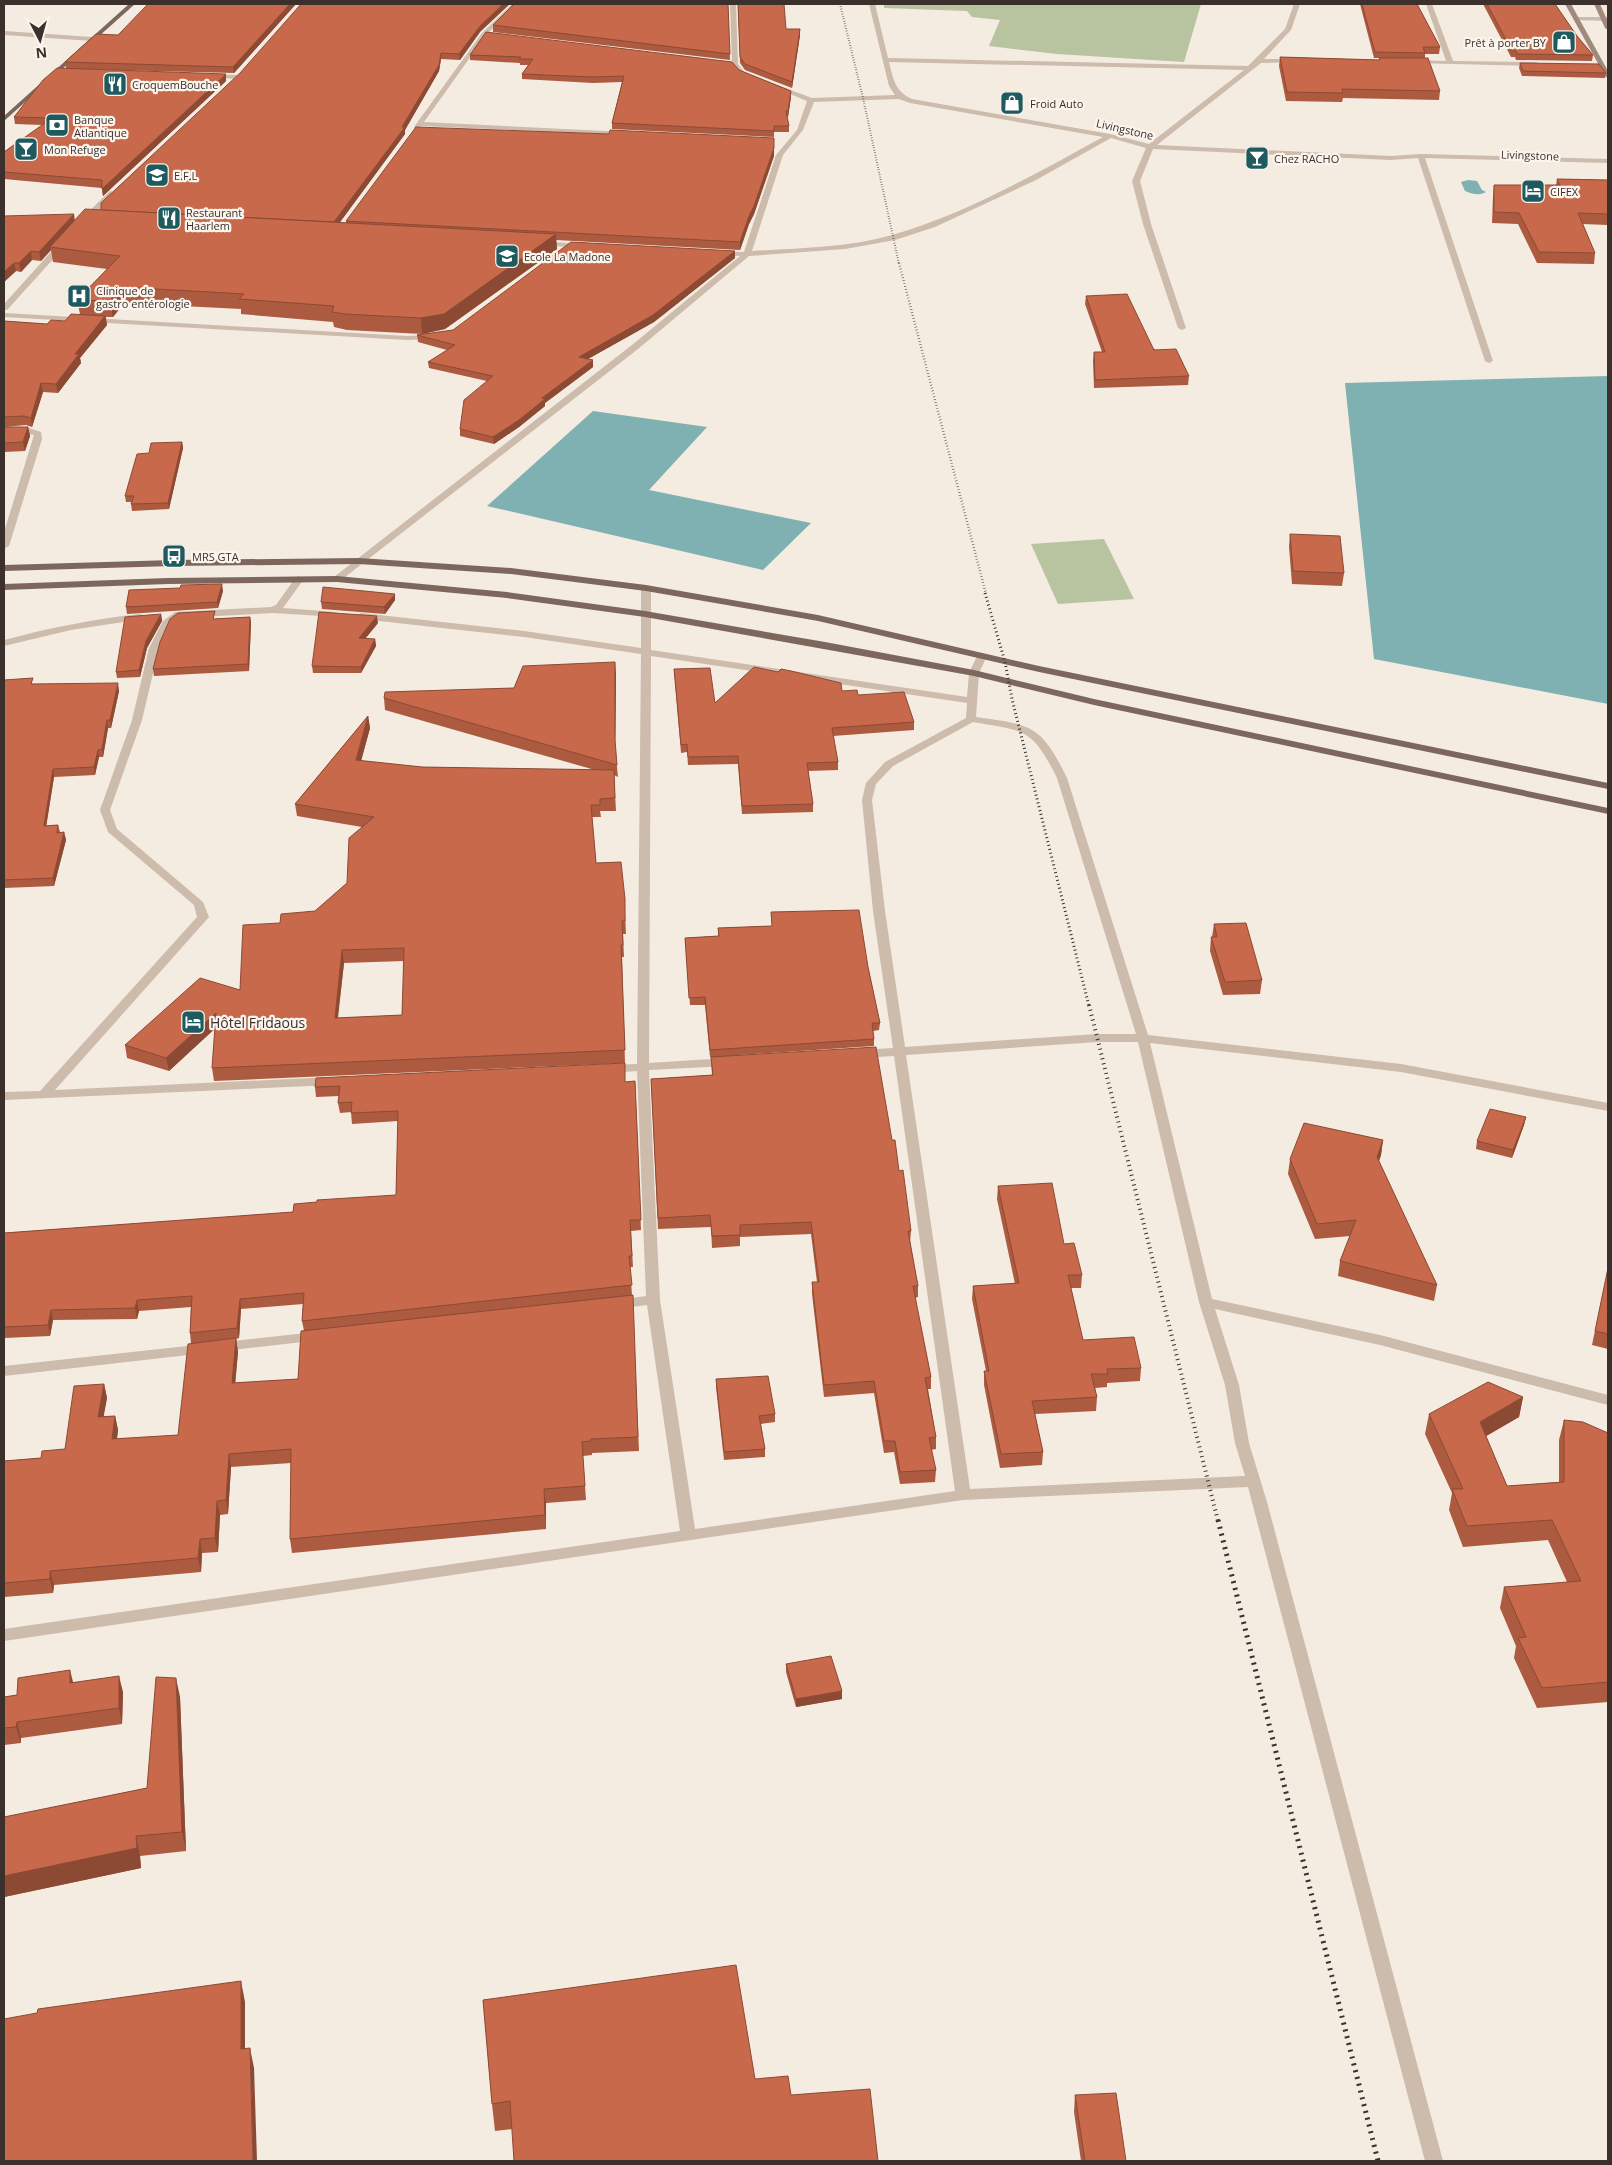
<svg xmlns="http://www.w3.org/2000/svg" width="1612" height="2165" font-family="'Open Sans',sans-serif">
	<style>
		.green { fill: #b8c4a0 }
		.water { fill: #7fb0b2 }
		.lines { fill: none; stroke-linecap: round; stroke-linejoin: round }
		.street { fill: #cdbbac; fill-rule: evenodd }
		.secondary { fill: #a18a7d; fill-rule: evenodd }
		.primary { fill: #7d675c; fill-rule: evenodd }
		.rail-far4 { stroke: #3b302b; stroke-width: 2; stroke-dasharray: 0.5 2; stroke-linecap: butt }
		.rail-far3 { stroke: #3b302b; stroke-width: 2.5; stroke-dasharray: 0.5 2.5; stroke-linecap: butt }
		.rail-far2 { stroke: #3b302b; stroke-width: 3; stroke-dasharray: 1 3; stroke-linecap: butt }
		.rail-far1 { stroke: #3b302b; stroke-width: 4; stroke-dasharray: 1 4; stroke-linecap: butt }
		.rail { stroke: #3b302b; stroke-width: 5; stroke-dasharray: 2 5; stroke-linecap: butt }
		.wall { fill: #ac5a40; fill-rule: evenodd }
		.shaded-wall { fill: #8c4a34 }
		.building { fill: #c8694b; stroke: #8c4a34; fill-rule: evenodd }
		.labels { text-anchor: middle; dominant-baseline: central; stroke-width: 4.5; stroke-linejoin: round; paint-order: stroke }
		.far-poi-label { font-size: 11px; fill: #3b302b; stroke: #fbf5ee; text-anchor: start }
		.far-street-label { font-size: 11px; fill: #3b302b; stroke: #fbf5ee }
		.poi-label { font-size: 14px; fill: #3b302b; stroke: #fbf5ee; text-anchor: start }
	</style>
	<rect width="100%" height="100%" fill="#f4ebe1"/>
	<g class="green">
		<path d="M884,4H1201L1184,62L1057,54L989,46L1000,20L972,17L967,11L884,8Z"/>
		<path d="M1104,539L1134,599L1058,604L1031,544Z"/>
	</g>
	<g class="water">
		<path d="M1468,180L1477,181L1482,190L1486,192C1479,196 1472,194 1465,191L1461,182Z"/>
		<path d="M1608,376V704L1374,659L1345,383Z"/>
		<path d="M593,411L707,427L649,490L811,523L763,570L487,506Z"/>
	</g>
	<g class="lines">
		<g class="street">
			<path d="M512,4H518L486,35L424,122L626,132L629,134L628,135L421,126L418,129H414V127L482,33Z"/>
			<path d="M730,4H736L738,64L744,72L756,77V79L740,74L732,64Z"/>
			<path d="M869,4H875L888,58L1248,66L1285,29L1294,4H1300L1291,30L1264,59H1296L1298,60V62L1261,63L1157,145L1391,156L1421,154L1608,159V163L1425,158L1493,361L1489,363L1485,361L1418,158L1391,160L1153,149L1140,181L1151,224L1186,328L1182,330L1178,328L1143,224L1132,181L1146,148L1111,138L1036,180L935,227L895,240L845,249L749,256L638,349L340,581H334V577L632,345L740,256L719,255L715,253L716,251L744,252L776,155L797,130L807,101L773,87V85H777L812,98L895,95L889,86ZM889,62L1244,70L1149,144L1110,134L912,99C895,92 893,78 889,62ZM899,99L910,103L1103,137C1037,173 964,215 892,235C847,248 798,248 752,251L783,155L803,130L814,102Z"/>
			<path d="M1426,4H1432L1453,61L1536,62L1539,64L1536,66L1412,63L1411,62L1414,60L1446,61Z"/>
			<path d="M1576,17H1608V21L1574,20Z"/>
			<path d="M4,31L92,37L95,39L92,41L4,35Z"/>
			<path d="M210,74L237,75L240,77L237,79L208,77V75Z"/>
			<path d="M110,191L117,193L87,223H81V219Z"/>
			<path d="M536,241L584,244L588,246L584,248L539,245H536Z"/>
			<path d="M59,243L66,245L7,310H4V304Z"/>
			<path d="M4,313L407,336L433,335L437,337L433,339L407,340L4,317Z"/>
			<path d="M26,427L41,432L42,439L9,546L4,549V532L34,435L25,433L4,434V428Z"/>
			<path d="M299,576L304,579L283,608L336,612L341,615L339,617L273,613L178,618L170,624L159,648L142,720L110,810L117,829L203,902L209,917L55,1090L332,1077L338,1081L332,1085L4,1100V1092L40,1091L197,917L194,905L108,832L100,810L132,720L149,648L163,621L175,612L271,607L276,605L296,577Z"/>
			<path d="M646,585L651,588V650L967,697L969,673L978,654H986L987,656L979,673L976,717C1033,725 1041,725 1067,778L1148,1035L1401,1064L1608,1103V1111L1401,1072L1150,1043L1212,1299L1380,1335L1608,1395V1405L1380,1345L1215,1309L1239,1385L1249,1443L1267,1502L1443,2161H1425L1248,1487L963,1500L4,1641V1629L680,1531L647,1305L616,1309L611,1307L609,1304L611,1301L646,1296L637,1071L610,1073L604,1069L610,1065L637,1064L641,654L524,637L361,619L356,616L361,613L524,631L641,648V588ZM651,656L967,703L966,718L885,762L866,783L862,800L873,911L893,1048L862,1050L856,1054L862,1058L894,1056L955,1491L695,1529L660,1300L649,1070L727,1066L733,1062L727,1058L649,1063ZM973,722C1025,731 1032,728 1057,778L1136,1034H1097L905,1047L885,911L872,800L876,784L893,766ZM1097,1042H1138L1199,1302L1225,1385L1235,1443L1245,1476L970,1489L906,1055Z"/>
			<path d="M140,614L143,615V619L71,630L4,646V640C49,628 94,619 140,614Z"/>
			<path d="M315,1332L320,1334L322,1337L320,1340L4,1376V1366Z"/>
		</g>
		<g class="secondary">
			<path d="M1565,4H1571L1608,71V78L1605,76Z"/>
			<path d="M1594,4H1600L1608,22V30L1605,28Z"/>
		</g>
		<g class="primary">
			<path d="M129,4H135L4,121V116Z"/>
			<path d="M359,558L511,568L646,585L818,615L1039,666L1608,783V789L1039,672L818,621L646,591L511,574L359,564L173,566L4,571V565L173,560Z"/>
			<path d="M337,576L507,592L645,611L825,642L974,670L1094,699L1608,808V814L1094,705L974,676L645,617L507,598L337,582L168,584L4,590V584L168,578Z"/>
		</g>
		<path class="rail-far4" d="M840,4L863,98L899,264"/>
		<path class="rail-far3" d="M899,263L986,594"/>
		<path class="rail-far2" d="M985,593L1005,662L1012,699L1089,1006"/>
		<path class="rail-far1" d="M1089,1005L1218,1521"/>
		<path class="rail" d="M1218,1520L1378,2161"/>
	</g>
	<g class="wall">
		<path d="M296,4L234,73L74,69L226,81L103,196L102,188L4,179V152L43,125L15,124L14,117L66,68L65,62L118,35Z"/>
		<path d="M514,4H729H728L730,60L493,32V25Z"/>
		<path d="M738,4L786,29H800V35L792,88L745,70L740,63Z"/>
		<path d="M1360,4H1417L1440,47L1439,54H1425V58L1440,91L1439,100L1343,98L1342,102L1286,101L1279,66L1280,57L1379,60V58H1374Z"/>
		<path d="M1483,4H1555L1577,36L1593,55L1592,61L1516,60L1515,57H1511Z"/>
		<path d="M480,32L460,60L441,59L439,71L405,130V134L340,222L346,223V221L774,156L754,214L749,224L740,250L556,240L557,249L445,329L422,334L347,330L334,327L333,322L241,314V309L124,303L113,317H106L107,325L80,358L81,363L58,393L43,392L32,427L26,425L4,427V321L47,324L65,321L80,314L77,300L107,269L53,262L51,250L41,261L32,260L21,272L16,271L4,282V216L75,220L101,210Z"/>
		<path d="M486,32L739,70L791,91V97L788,117H787L789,126V132H774V137L612,129V123L622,82L593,83L522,79V74L528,65H520V63L470,60V55Z"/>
		<path d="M1520,63L1606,73L1605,78L1522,76L1519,68Z"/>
		<path d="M1557,179L1608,180V225L1583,224L1595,253L1594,264L1537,263L1518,224L1492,223L1493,196L1494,185H1556Z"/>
		<path d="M735,258L654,322L588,359L593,360V367L545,403V406L519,427L494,444L460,436V429L487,381L429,368L428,362L447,350L418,342L417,335L453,330Z"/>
		<path d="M1086,296L1189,376L1188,385L1094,388L1093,361L1094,352H1102L1085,304Z"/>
		<path d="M4,427H28L30,436L25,451L4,452Z"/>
		<path d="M182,442L183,448L169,509L132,511L131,504L132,502H126L125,496L149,453Z"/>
		<path d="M1290,534L1344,573L1342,586L1292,584L1289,547Z"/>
		<path d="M180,588L223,591L218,608L127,614L126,607Z"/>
		<path d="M395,600L385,614L322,609L321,602Z"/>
		<path d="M161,614L162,621L147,648L140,677L117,678L116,672Z"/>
		<path d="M250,617L251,623L249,671L154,676L153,669L215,619Z"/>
		<path d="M378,623L365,639H375L376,646L361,673H313L312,666Z"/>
		<path d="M674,669L715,703L842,691L858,695L914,722V730L833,736L838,762V770L808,771L813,804V812L742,814L738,764L688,765L687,752L681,753Z"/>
		<path d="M616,674L615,746L618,777L614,775L616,811H600L601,817H592L596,863L625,912L626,934H623L624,957H622L625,1063L214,1081L212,1068L215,1028L169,1071L127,1058L125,1045L240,990L280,923L315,911L347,883L362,827L297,816L295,804L368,716L370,728L361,761L422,767L595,770L385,710L384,698L514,688ZM404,961L402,1015L338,1018L344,963Z"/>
		<path d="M4,680L34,684L119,691L111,728H108L103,757H99L95,775L54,777L46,826L58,825L60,832H64L66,840L54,886L4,888Z"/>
		<path d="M771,912L868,967L880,1023L879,1030L873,1031L874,1039V1046L739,1055L892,1140L911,1231L910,1242L918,1286V1297L915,1298L931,1377V1389H928L936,1437V1449L931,1450L936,1470L935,1482L900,1484L894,1452L884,1453L874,1393L824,1397L812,1294V1282H817L811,1234L740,1237V1246L712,1248L711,1227L658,1229L651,1079L712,1075L711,1057H710L705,1005H690L685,938L718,936V928L772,926Z"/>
		<path d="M1214,924L1262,980L1260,994L1223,995L1210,951L1211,937H1212Z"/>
		<path d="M316,1078L626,1082L635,1081L641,1230L631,1231L633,1267H630L632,1295L639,1451L592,1453V1455L583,1456L586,1500L546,1503V1529L292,1553L290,1539L291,1463L231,1467L228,1514L220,1515L218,1552L202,1553L201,1572L54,1585L53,1593L4,1597V1461L41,1458L65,1449L104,1384L107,1398L103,1417L115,1416L118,1430L117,1439L178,1435L191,1343L190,1333L191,1307L139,1311L137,1319L53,1320L50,1336L4,1338V1233L293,1212L317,1202L396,1195L398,1121L352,1124L351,1112L340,1113L338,1103L339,1096L316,1097L315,1087ZM303,1304L302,1321L304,1331L298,1379L235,1383L238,1352L236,1339L239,1338L241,1309Z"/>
		<path d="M1526,1117L1524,1125L1512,1158L1476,1149L1477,1141Z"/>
		<path d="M1383,1140L1381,1155L1379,1161L1437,1285L1434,1301L1338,1276L1340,1261L1350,1236L1315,1239L1288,1174L1290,1159Z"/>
		<path d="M998,1186L1064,1244L1082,1275L1081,1288H1071L1083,1340L1141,1368L1140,1381L1107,1383V1387L1095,1388L1097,1397L1096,1411L1035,1414L1043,1452L1042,1465L1000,1468L984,1385V1371H986L972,1299L973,1286L1015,1284L997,1199Z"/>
		<path d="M1608,1268V1349L1592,1345Z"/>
		<path d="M716,1379L775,1414V1422L761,1424L765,1449V1457L724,1460L716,1387Z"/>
		<path d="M1523,1397L1519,1417L1486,1436L1507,1486L1559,1482V1440L1564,1420L1608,1433V1702L1537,1708L1514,1658L1516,1646L1500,1608L1504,1587L1567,1582L1548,1540L1463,1547L1449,1510L1452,1493L1425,1434L1429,1414Z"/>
		<path d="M786,1664L842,1691V1699L796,1707L786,1672Z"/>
		<path d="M73,1682L123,1692L122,1724L21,1738V1743L4,1745V1697L17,1695Z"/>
		<path d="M180,1697L186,1851L140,1856L141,1868L4,1897V1817L147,1788Z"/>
		<path d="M483,2000L755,2079L791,2095L495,2131L492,2104Z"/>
		<path d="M1075,2095L1126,2161H1081L1074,2112Z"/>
	</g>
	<g class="shaded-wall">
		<path d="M290,4H296L234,73L233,67Z"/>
		<path d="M503,4H510L480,32L460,60L459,54L480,26Z"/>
		<path d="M800,29V35L792,88V82Z"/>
		<path d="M441,53V59L439,71L405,130V134L335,229L334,222L402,127Z"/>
		<path d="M226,74V81L103,196L102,189Z"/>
		<path d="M791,91V97L788,117V111Z"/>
		<path d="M774,138V156L754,214L749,224L740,250V242Z"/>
		<path d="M74,214L75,222L50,247L51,250L41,261L39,252Z"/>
		<path d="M556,234L557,249L445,329L422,334L421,318Z"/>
		<path d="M31,251L32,260L21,272L19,263Z"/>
		<path d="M735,251V258L654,322L579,364V357Z"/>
		<path d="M14,263L16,271L4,282V272Z"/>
		<path d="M122,287L124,303L113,317L110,301Z"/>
		<path d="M105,316L107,325L80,358L81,363L58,393L56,384L75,354Z"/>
		<path d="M593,360V367L545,403V406L519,427L494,444L493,437L542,398Z"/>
		<path d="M41,383L43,392L32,427L31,418Z"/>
		<path d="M28,427L30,436L25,451L23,442Z"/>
		<path d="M182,442L183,448L169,509L168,503Z"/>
		<path d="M222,584L223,591L218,608L217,602Z"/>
		<path d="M395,594V600L385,614L384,607Z"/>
		<path d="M161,614L162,621L147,648L140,677L139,670L146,641Z"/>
		<path d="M377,616L378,623L360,645L359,638Z"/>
		<path d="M250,617L251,623L249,671L248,664Z"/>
		<path d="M375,639L376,646L361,673V667Z"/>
		<path d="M615,662L616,674L615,752Z"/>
		<path d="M118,683L119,691L111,728L110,720Z"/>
		<path d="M368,716L370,728L358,772L356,760Z"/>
		<path d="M107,720L108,728L103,757L102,749Z"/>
		<path d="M98,750L99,757L95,775L94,767Z"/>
		<path d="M53,769L54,777L45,834L44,826Z"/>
		<path d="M64,832L66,840L54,886L53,878Z"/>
		<path d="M342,950L344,963L336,1031L335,1018Z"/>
		<path d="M216,1013L218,1026L169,1071L166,1058Z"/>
		<path d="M1526,1117L1524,1125L1512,1158L1513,1150Z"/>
		<path d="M1383,1140L1381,1155L1375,1172L1377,1157Z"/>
		<path d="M240,1299L241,1309L239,1338L237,1328Z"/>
		<path d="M137,1300L139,1311L137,1319L135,1308Z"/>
		<path d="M51,1310L53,1320L50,1336L48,1325Z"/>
		<path d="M236,1338L238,1352L234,1397L232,1383Z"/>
		<path d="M104,1384L107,1398L101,1431L98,1417Z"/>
		<path d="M1523,1397L1519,1417L1476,1442L1480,1422Z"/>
		<path d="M115,1416L118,1430L115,1453L112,1439Z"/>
		<path d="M229,1454L231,1467L228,1514L226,1500Z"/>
		<path d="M544,1489L546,1503V1529L545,1515Z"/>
		<path d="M217,1501L220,1515L218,1552L215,1538Z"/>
		<path d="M200,1539L202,1553L201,1572L198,1558Z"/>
		<path d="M50,1571L54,1585L53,1593L50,1579Z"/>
		<path d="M70,1670L74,1686L70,1683Z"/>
		<path d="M119,1676L123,1692L122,1724L119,1708Z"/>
		<path d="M176,1678L180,1697L186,1851L182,1832Z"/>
		<path d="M842,1691V1699L796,1707V1699Z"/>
		<path d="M17,1722L21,1738V1743L16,1727Z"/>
		<path d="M136,1836L140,1856L141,1868L4,1897V1876Z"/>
		<path d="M241,1981L245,2002V2069L241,2049Z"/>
		<path d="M250,2048L254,2068L257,2161H253Z"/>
	</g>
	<g class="building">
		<path d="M148,4H290L233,67L65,62L96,34L118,35Z"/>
		<path d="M301,4H503L480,26L459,54L441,53L439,65L402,127H405L334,222L101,210V203L240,73Z"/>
		<path d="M514,4H728L730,54L493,25Z"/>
		<path d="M738,4H784L786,29H800L792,82L745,64L740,57Z"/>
		<path d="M1362,4H1417L1440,47H1423L1425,53L1375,52Z"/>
		<path d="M1487,4H1555L1577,36L1593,55L1517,54L1516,51H1512Z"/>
		<path d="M486,32L732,62L739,70L791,91L788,111H786L789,126H774V131L612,123L624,76L592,77L522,74L533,59H519L521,57L470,55Z"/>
		<path d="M1280,57L1380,60L1379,58H1428L1440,91L1342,89L1343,93L1287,92Z"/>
		<path d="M1520,63L1599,64L1606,73L1523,71Z"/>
		<path d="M57,68L226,74L102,189V180L4,172V152L52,118L14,117L43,80Z"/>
		<path d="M416,127L609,134L610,130L774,138V148L754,206L749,216L740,242L346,221Z"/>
		<path d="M1557,179L1608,180V214L1578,213L1595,253L1539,252L1519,213L1494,212V185H1560Z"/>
		<path d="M85,209L556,234L444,314L421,318L345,314L332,312L334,306L239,299L244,294L122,287L110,301L77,300L120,256L50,247Z"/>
		<path d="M74,214L39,252L31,251L19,263H14L4,272V216Z"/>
		<path d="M571,242L735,251L653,315L579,357L593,360L542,398L545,399L519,420L493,437L460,429L464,400L493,376L428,362L455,345L417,335L453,330Z"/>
		<path d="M1127,294L1154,350L1176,349L1189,376L1095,380L1094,352H1105L1086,296Z"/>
		<path d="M71,314L105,316L75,354H79L56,384L41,383L31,418L24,416L4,417V321L47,324L51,320L65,321Z"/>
		<path d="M4,427H28L23,442L4,443Z"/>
		<path d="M182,442L168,503L131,504L134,496H125L137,454L149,453L151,443Z"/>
		<path d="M1290,534L1340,536L1344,573L1293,571Z"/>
		<path d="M222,584L217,602L126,607L129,590L180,588L181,585Z"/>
		<path d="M323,587L395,594L384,607L321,602Z"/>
		<path d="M215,611L213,619L250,617L248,664L153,669L160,642L170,619L178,613Z"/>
		<path d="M319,612L377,616L359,638L375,639L361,667L312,666Z"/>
		<path d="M161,614L146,641L139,670L116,672L125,617Z"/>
		<path d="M615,662V740L617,765L384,698L385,692L514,688L523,666Z"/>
		<path d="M754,667L778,672L781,669L791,671L841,683L842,691L857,690L858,695L904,692L914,722L832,728L838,762L807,763L813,804L742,806L738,756L688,757L687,744L681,745L674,669L710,668L715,703Z"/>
		<path d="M33,678L31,684L118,683L110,720H107L102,749L98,750L94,767L53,769L44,826L58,825L57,833L64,832L53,878L4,880V680Z"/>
		<path d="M368,716L356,760L422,767L614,770L615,798L600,799V805H591L596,863L621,862L625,899V921H622L623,945H621L625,1050L212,1068L216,1013L166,1058L125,1045L200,978L240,990L243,925L280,923L281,914L315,911L347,883L349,838L374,817L295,804ZM404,948L402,1015L335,1018L342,950Z"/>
		<path d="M859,910L868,967L880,1023H872L874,1039L710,1050L705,997L689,998L685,938L719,936L718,928L772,926L771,912Z"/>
		<path d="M1246,923L1262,980L1225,982L1211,937H1217L1214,924Z"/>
		<path d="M876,1047L892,1140H895L899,1171L903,1170L911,1231H908L918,1286H913L931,1377L925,1378L936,1437L929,1438L936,1470L900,1472L895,1441H884L874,1381L824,1385L812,1282H819L811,1222L740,1225V1235L712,1236L710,1215L658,1218L651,1079L713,1075L711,1057Z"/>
		<path d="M625,1063V1082L635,1081L641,1220H630L632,1256H629L632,1285L302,1321L304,1293L240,1299L237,1328L190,1333L192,1296L137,1300L135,1308L51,1310L48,1325L4,1327V1233L293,1212L294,1204L317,1202V1200L396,1195L398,1111L351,1113L352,1102L338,1103L340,1086L315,1087L316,1078Z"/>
		<path d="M1490,1109L1526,1117L1513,1150L1477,1141Z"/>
		<path d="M1304,1123L1383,1140L1377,1157L1437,1285L1340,1261L1356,1220L1317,1224L1290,1159Z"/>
		<path d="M1052,1183L1064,1244L1074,1243L1082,1275H1068L1083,1340L1134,1337L1141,1368L1107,1369L1108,1374H1091L1097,1397L1032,1401L1043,1452L1001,1454L984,1371H989L973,1286L1019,1283L998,1186Z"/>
		<path d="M1608,1268V1334L1595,1331Z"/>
		<path d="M633,1295L638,1437L591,1439V1441L582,1442L585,1486L544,1489L545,1515L290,1539L291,1449L229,1454L226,1500L217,1501L215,1538L200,1539L198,1558L50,1571V1579L4,1583V1461L41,1458L42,1451L65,1449L74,1386L104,1384L98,1417L115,1416L112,1439L178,1435L188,1344L236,1338L232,1383L298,1379L301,1331Z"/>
		<path d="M768,1376L775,1414L759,1416L765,1449L724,1452L716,1379Z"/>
		<path d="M1488,1382L1523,1397L1480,1422L1507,1486L1564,1482V1420L1583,1422L1608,1433V1682L1542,1688L1518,1638L1526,1637L1504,1587L1581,1581L1552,1520L1467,1526L1452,1489H1463L1429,1414Z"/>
		<path d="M831,1656L842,1691L796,1699L786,1664Z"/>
		<path d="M70,1670V1683L119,1676V1708L17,1722L16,1727L4,1728V1697L17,1695L18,1678Z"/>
		<path d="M156,1677L176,1678L182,1832L136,1836L137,1848L4,1876V1817L147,1788Z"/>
		<path d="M736,1965L755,2079L788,2076L791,2095L870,2089L878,2161H514L510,2101L492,2104L483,2000Z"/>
		<path d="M241,1981V2049L250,2048L253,2161H4V2019L37,2013L38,2009Z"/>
		<path d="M1116,2093L1126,2161H1085L1075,2095Z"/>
	</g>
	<defs>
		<g id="shop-square" transform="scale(1.25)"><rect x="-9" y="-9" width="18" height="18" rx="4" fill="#1f5a5e" stroke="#fbf5ee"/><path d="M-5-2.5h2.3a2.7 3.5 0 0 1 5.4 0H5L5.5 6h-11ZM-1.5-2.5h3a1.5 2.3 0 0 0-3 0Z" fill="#fff"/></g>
		<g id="restaurant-square" transform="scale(1.25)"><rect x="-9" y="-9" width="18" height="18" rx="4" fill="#1f5a5e" stroke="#fbf5ee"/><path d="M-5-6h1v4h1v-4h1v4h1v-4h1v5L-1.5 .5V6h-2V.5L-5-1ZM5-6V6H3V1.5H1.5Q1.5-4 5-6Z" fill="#fff"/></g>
		<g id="bank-square" transform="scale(1.25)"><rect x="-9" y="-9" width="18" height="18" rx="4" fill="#1f5a5e" stroke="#fbf5ee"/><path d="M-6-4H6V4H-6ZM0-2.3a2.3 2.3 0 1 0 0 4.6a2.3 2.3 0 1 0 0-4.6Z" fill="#fff"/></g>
		<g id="bar-square" transform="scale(1.25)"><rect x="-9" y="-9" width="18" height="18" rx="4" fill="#1f5a5e" stroke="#fbf5ee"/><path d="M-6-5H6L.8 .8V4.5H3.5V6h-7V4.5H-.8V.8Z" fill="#fff"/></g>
		<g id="university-square" transform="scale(1.25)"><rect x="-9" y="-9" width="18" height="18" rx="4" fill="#1f5a5e" stroke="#fbf5ee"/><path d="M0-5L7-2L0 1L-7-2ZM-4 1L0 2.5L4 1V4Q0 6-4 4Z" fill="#fff"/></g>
		<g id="hotel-square" transform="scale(1.25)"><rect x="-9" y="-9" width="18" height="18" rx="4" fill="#1f5a5e" stroke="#fbf5ee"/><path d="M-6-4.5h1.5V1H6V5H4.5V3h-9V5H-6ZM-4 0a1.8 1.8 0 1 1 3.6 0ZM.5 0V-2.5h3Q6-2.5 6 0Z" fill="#fff"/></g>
		<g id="school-square" transform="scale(1.25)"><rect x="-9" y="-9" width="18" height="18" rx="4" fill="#1f5a5e" stroke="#fbf5ee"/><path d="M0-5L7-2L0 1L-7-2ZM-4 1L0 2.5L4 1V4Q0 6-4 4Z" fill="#fff"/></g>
		<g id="hospital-square" transform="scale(1.25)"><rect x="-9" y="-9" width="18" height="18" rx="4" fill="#1f5a5e" stroke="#fbf5ee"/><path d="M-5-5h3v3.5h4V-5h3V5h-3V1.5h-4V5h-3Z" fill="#fff"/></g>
		<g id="bus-square" transform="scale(1.25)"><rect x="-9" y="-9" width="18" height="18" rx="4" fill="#1f5a5e" stroke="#fbf5ee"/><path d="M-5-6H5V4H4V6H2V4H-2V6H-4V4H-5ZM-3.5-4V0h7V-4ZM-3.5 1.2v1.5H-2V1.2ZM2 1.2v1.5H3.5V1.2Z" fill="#fff"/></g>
	</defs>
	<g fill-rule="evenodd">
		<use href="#shop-square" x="1564" y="42"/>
		<use href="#restaurant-square" x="115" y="84"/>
		<use href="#shop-square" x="1012" y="103"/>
		<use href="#bank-square" x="57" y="125"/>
		<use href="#bar-square" x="26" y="149"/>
		<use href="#bar-square" x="1257" y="158"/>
		<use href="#university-square" x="157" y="175"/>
		<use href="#hotel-square" x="1533" y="191"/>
		<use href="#restaurant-square" x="169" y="218"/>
		<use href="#school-square" x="507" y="256"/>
		<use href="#hospital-square" x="79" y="296"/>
		<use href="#bus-square" x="174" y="556"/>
		<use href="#hotel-square" x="193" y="1022"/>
	</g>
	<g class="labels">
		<g class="far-poi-label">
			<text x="1546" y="42" text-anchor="end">Prêt à porter BY</text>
			<text x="132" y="84">CroquemBouche</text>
			<text x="1030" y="103">Froid Auto</text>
			<text x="74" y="119">Banque<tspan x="74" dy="13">Atlantique</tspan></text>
			<text x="44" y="149">Mon Refuge</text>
			<text x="1274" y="158">Chez RACHO</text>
			<text x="174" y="175">E.F.L</text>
			<text x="1550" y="191">CIFEX</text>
			<text x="186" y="212">Restaurant<tspan x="186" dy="13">Haarlem</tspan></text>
			<text x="524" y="256">Ecole La Madone</text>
			<text x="96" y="290">Clinique de<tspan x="96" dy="13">gastro entérologie</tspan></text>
			<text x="192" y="556">MRS GTA</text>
		</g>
		<g class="far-street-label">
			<text transform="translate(1125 129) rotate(13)">Livingstone</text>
			<text transform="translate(1530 155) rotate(2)">Livingstone</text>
		</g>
		<g class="poi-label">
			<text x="210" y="1022">Hôtel Fridaous</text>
		</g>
	</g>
	<rect width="1612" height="2165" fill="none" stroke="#3b302b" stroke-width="10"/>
	<g transform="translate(40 40) rotate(174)" stroke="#fbf5ee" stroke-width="4" paint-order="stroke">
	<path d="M0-4L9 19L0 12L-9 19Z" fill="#3b302b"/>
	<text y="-8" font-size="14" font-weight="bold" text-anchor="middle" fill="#3b302b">N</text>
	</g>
</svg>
